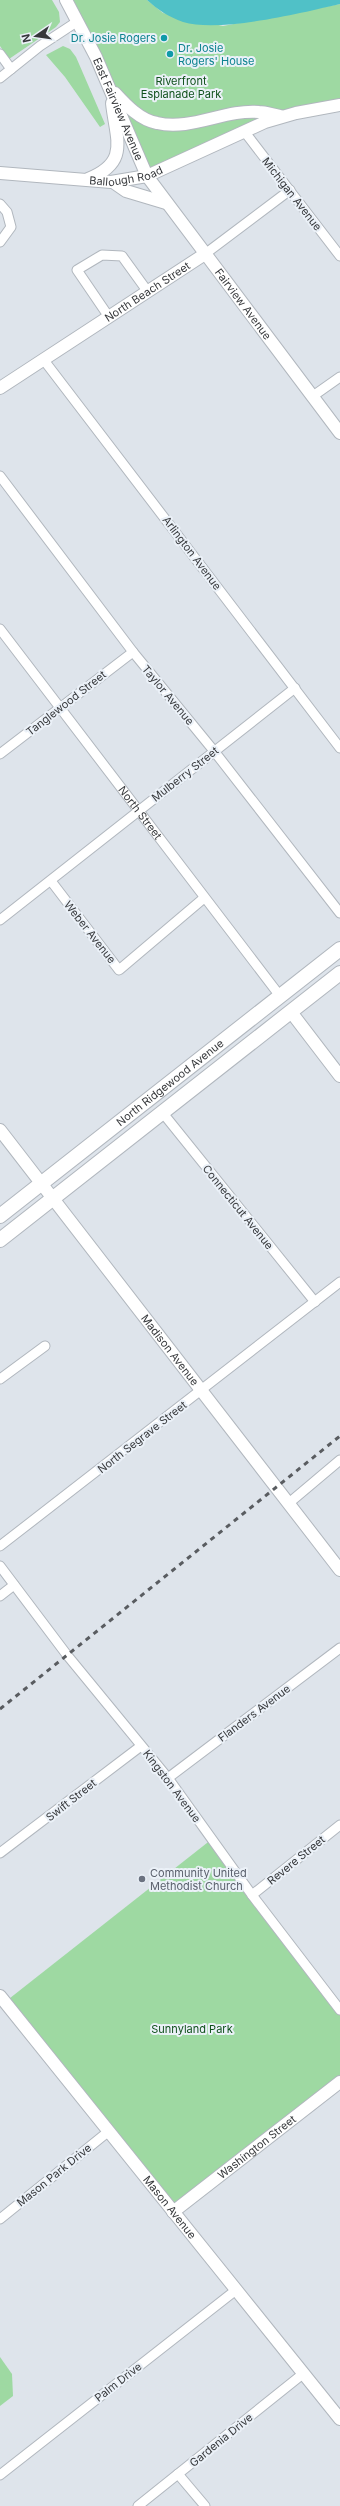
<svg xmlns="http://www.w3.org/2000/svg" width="340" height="2506" font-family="Inter,sans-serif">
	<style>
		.green { fill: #9ed9a2 }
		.water { fill: #50c1c7 }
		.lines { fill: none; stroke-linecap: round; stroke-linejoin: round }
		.street-casing { stroke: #b1b7be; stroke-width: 11 }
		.secondary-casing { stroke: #b1b7be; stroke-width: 14 }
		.primary-casing { stroke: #b1b7be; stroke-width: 16 }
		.street { stroke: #fff; stroke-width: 9 }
		.secondary { stroke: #fff; stroke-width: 12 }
		.primary { stroke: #fff; stroke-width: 14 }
		.rail { stroke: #595c60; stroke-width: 3; stroke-dasharray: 5 5; stroke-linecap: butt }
		.culture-dot { fill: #0f9aa8; stroke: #ebf1f8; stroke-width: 1.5 }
		.worship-dot { fill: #6b7280; stroke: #ebf1f8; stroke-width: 1.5 }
		.labels { text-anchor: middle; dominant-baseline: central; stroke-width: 4; stroke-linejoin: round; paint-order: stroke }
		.culture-label { font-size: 11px; fill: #0d838f; stroke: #ebf1f8; text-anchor: end }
		.park-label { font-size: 11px; fill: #10511c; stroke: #ebf1f8 }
		.street-label { font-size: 11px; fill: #36383b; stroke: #ebf1f8 }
		.worship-label { font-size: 11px; fill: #5b616d; stroke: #ebf1f8; text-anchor: start }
	</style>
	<rect width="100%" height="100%" fill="#dee4eb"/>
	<g class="green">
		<path d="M0,0H52L59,12L60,22L56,27L9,59L0,46Z"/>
		<path d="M67,0H147L163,13L223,26L340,4V105L296,113L147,176Z"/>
		<path d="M63,46L70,49L76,57L105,124L100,127L65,77L46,55Z"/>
		<path d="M212,1839L340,2010V2082L173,2212L5,2002Z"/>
		<path d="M0,2357L12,2374L13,2396L0,2406Z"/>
	</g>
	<path class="water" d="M147,0H340V4C301,13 220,33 183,22C169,17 158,10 147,0Z"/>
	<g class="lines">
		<g class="street-casing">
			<g id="street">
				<path d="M0,54L11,69"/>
				<path d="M0,78L40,46L78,21"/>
				<path d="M244,131L340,256"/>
				<path d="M0,204L7,212L11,227L0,242"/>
				<path d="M205,254L290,190"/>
				<path d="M109,317L77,270L102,255L122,256L148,292"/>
				<path d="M43,359L340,748"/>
				<path d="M313,396L340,377"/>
				<path d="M0,476L133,652L214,751L340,913"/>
				<path id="s1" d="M0,629L280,996"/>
				<path d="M0,754L133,652"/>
				<path d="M51,881L119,970L204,898"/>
				<path d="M0,920L295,688"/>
				<path d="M162,1112L315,1302"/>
				<path d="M0,1379L45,1346"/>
				<path d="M289,1503L340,1460"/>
				<path d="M0,1546L340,1282"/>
				<path d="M0,1566L67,1655L168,1778L252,1895L340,2010"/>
				<path d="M0,1596L14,1585"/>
				<path d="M168,1778L340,1648"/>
				<path d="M0,1853L141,1746"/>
				<path d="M252,1895L340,1825"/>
				<path d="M0,2219L109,2131"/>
				<path d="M178,2474L205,2506"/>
				<path d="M0,2475L236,2290"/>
				<path d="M138,2506L304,2373"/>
			</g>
		</g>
		<g class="secondary-casing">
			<g id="secondary">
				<path id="s2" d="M66,0L96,57L147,176L340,433"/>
				<path d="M115,93C126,105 140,120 157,123C191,131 225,109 259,112C266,112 273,115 280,116"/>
				<path id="s3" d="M0,173L111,182L147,176L265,122L296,113L340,105"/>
				<path d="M88,179C130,162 116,140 112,103"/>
				<path d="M113,182L126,191L166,203"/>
				<path id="s4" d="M0,388L205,254"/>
				<path d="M291,1012L340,1076"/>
				<path id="s5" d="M0,1130L340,1570"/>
				<path id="s6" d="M0,1996L340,2419"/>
				<path id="s7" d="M173,2212L340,2082"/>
			</g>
		</g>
		<g class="primary-casing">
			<g id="primary">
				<path id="s8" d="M0,1216L340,949"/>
				<path d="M0,1240L340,973"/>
			</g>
		</g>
		<use href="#street" class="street"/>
		<use href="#secondary" class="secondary"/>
		<use href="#primary" class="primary"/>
		<path class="rail" d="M0,1709L340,1436"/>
	</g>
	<g class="culture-dot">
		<circle cx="164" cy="38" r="4"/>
		<circle cx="170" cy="54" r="4"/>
	</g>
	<circle class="worship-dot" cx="142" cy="1879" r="4"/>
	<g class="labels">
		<g class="culture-label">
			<text x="156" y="38">Dr. Josie Rogers</text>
			<text x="178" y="48" text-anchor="start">Dr. Josie<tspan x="178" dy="13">Rogers' House</tspan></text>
		</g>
		<g class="park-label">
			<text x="181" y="81">Riverfront<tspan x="181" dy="13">Esplanade Park</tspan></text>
			<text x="192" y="2029">Sunnyland Park</text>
		</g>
		<g class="street-label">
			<text stroke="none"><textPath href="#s2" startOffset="121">East Fairview Avenue</textPath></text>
			<text stroke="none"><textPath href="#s3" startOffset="127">Ballough Road</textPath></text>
			<text transform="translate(292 194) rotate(52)">Michigan Avenue</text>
			<text stroke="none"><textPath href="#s4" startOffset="176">North Beach Street</textPath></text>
			<text stroke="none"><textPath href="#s2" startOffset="354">Fairview Avenue</textPath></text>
			<text transform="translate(192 553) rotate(53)">Arlington Avenue</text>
			<text transform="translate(168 695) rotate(50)">Taylor Avenue</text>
			<text transform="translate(66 703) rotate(-38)">Tanglewood Street</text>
			<text transform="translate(185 774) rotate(-38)">Mulberry Street</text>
			<text stroke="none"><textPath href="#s1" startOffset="231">North Street</textPath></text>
			<text transform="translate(90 932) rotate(52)">Weber Avenue</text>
			<text stroke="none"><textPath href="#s8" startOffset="216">North Ridgewood Avenue</textPath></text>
			<text transform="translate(238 1207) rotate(51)">Connecticut Avenue</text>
			<text stroke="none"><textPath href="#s5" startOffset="278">Madison Avenue</textPath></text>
			<text transform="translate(142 1437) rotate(-38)">North Segrave Street</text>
			<text transform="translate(254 1713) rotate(-37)">Flanders Avenue</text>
			<text transform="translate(172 1786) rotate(53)">Kingston Avenue</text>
			<text transform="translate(71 1800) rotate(-38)">Swift Street</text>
			<text transform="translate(296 1860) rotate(-39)">Revere Street</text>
			<text stroke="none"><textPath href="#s7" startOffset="106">Washington Street</textPath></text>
			<text transform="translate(54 2175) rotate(-39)">Mason Park Drive</text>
			<text stroke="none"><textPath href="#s6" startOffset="271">Mason Avenue</textPath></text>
			<text transform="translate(118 2382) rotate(-38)">Palm Drive</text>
			<text transform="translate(221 2440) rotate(-39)">Gardenia Drive</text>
		</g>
		<g class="worship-label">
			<text x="150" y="1873">Community United<tspan x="150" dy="13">Methodist Church</tspan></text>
		</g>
	</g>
	<g transform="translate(36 36) rotate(257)" stroke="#ebf1f8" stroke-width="3" paint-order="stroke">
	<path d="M0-3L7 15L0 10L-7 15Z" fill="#36383b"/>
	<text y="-6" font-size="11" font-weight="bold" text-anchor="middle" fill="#36383b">N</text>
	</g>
</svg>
